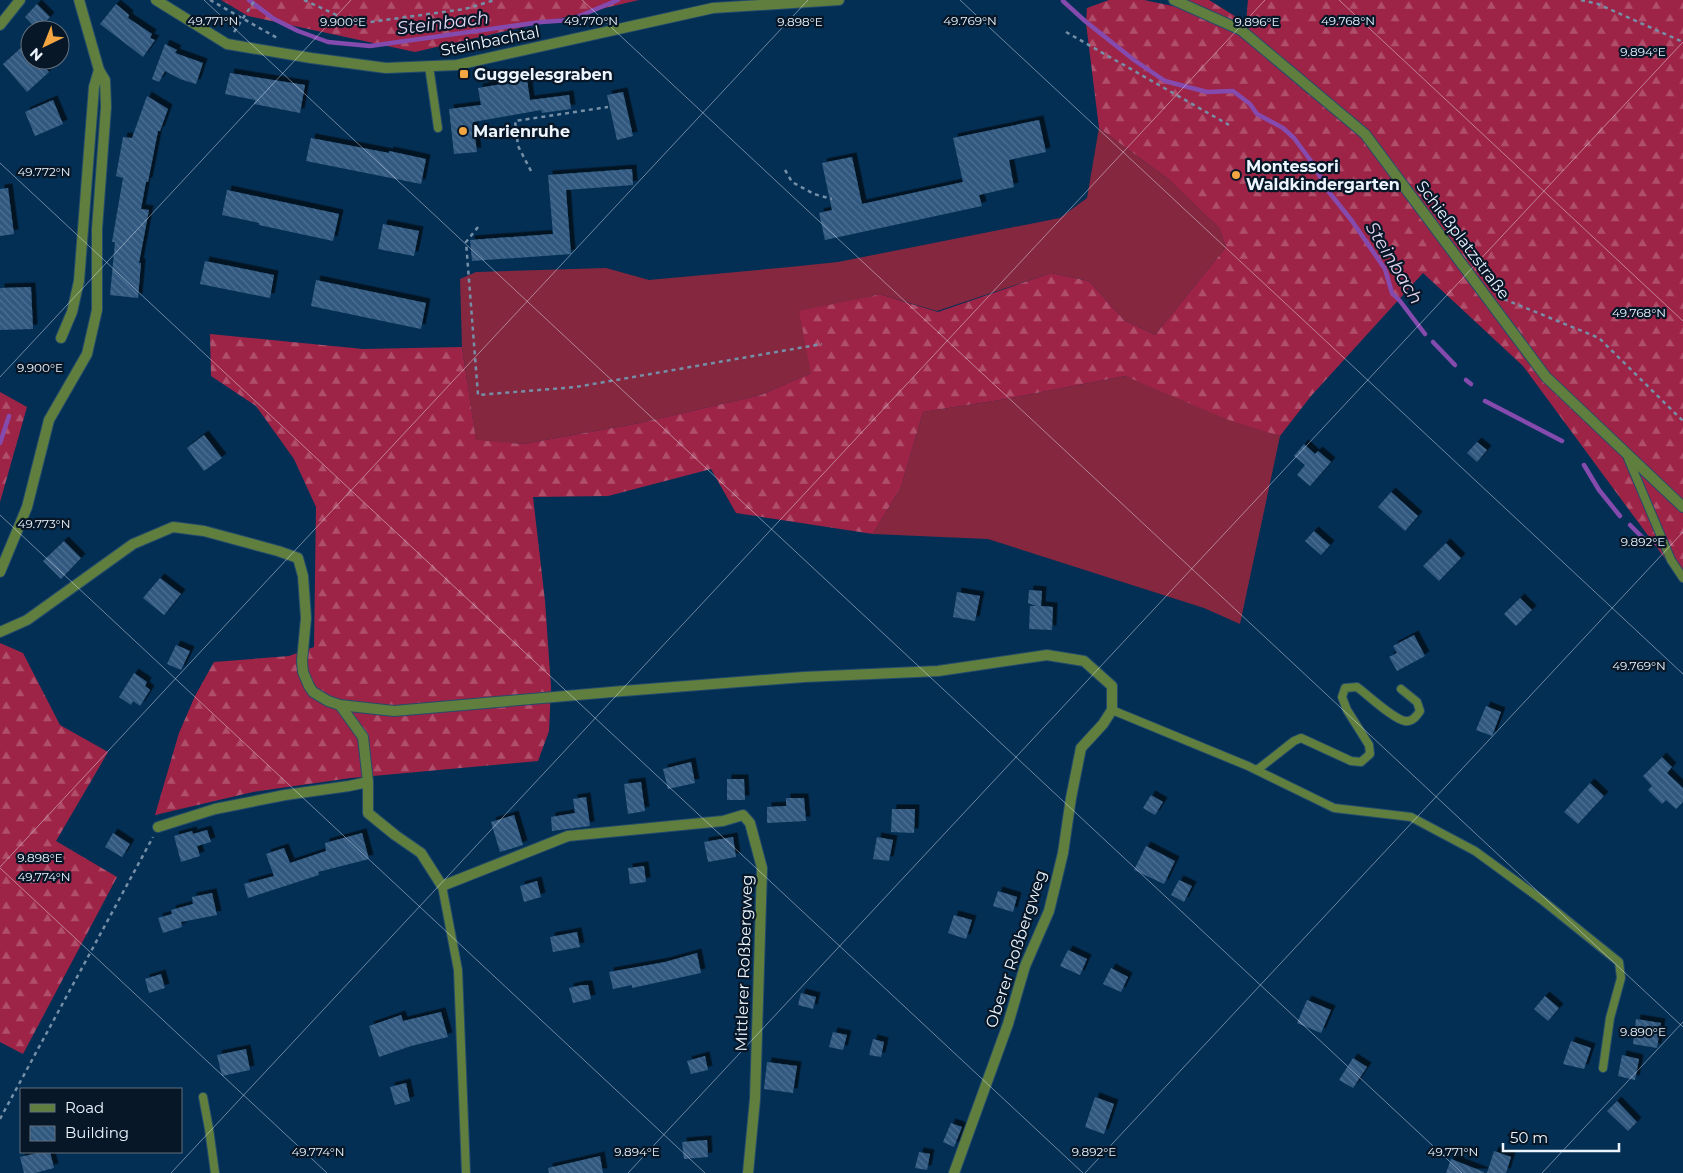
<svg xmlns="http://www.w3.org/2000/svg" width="1683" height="1173" font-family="Montserrat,sans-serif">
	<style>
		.grass { fill: #862740 }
		.forest { fill: url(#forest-firs) }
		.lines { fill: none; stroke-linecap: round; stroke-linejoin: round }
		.stream { stroke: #844aad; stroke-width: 4.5 }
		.building { fill: url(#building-back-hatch); filter: url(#shadow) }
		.service-casing { stroke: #244b6c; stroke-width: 10 }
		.minor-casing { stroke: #244b6c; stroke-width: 12 }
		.path { stroke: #758fa7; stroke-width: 2.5; stroke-dasharray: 4 4; stroke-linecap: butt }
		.service { stroke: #607e3d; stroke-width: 8 }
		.minor { stroke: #607e3d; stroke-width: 10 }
		.ticks { fill: none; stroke: #ecf5fe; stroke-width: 1; stroke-opacity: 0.45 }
		.poi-dot { fill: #f2a541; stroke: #071727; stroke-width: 2 }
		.labels { text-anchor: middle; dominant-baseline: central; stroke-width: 4.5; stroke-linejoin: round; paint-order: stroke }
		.street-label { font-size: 16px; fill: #ecf5fe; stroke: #071727 }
		.poi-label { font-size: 16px; font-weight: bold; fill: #ecf5fe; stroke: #071727; text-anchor: start }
		.water-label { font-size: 18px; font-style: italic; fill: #e1d4ee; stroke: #071727 }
		.ticks-label { font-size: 12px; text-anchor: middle; fill: #ecf5fe; stroke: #071727; stroke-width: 4.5; stroke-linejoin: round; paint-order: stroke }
	</style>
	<defs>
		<pattern id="forest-firs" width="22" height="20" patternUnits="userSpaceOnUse" patternTransform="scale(1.25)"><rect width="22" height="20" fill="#9e2447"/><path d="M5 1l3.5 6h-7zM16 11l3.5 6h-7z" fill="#b04f6c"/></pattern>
		<pattern id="building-back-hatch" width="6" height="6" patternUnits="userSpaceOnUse" patternTransform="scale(1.25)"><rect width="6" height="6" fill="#305980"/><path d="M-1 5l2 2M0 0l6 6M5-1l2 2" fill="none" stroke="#4e7193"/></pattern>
		<filter id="shadow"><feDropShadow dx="4.5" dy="-4.5" stdDeviation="0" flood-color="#0009"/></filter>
	</defs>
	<rect width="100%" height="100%" fill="#042f54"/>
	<g class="grass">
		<path d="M1099,128L1167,178L1219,228L1226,247L1155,335L1124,320L1089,281L1051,273L937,311L879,294L869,297L811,373L761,395L640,423L523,444L476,441L462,347L460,279L476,272L606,268L649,280L790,267L838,262L1060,218L1087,198Z"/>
		<path d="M1125,376L1280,436L1240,624L1204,608L988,539L873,534L901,487L923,412L1006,399Z"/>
	</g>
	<g class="forest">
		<path d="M221,0H639L415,52L248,16Z"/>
		<path d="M1109,0H1144L1177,7L1189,0H1209L1246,23L1248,0H1683V583L1523,366L1423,273L1311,396L1280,436L1229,420L1125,376L1006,399L923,412L901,487L873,534L736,513L711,469L608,496L533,497L545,601L551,687L549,731L538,761L351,778L253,792L155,815L179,733L195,696L214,662L289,656L314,647L316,507L294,459L256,406L211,376L210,334L363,349L462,347L476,440L523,444L640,423L761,395L811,373L799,311L869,297L879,294L938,312L1051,273L1089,281L1124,320L1155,335L1226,247L1219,228L1167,178L1099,128L1086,23L1087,8Z"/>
		<path d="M0,392L27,407L0,502Z"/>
		<path d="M0,643L23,653L60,725L108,752L56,841L117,877L23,1054L0,1042Z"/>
	</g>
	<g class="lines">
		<g class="stream">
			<path d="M249,0L274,19L298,31L328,42L370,46L541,22L570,20L618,0"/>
			<path d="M1063,1L1085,21L1134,60L1165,81L1207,92L1233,91L1250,104L1257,114L1283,128L1294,138L1311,161L1329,192L1352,221L1385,269L1392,293L1400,301L1425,334"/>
			<path d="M1433,342L1455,365"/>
			<path d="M1466,380L1471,384"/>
			<path d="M1485,401L1562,441"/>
			<path d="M0,443L9,416"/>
			<path d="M1584,465L1599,490L1620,516"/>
			<path d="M1630,525L1643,538L1661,544"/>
		</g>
	</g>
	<g class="building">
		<path d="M37,4L50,17L38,30L25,17Z"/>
		<path d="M116,4L129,15L128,18L152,34L150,38L155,40L143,57L100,24Z"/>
		<path d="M165,44L177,50L175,53L203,63L196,84L180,79L165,71L159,82L152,79Z"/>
		<path d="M24,45L30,51V60H38L49,72L27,92L3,64Z"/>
		<path d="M230,73L305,85L300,113L254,104L255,100L225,94Z"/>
		<path d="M527,80L530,100L569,95L571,109L542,113L541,110L473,122L477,152L454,154L449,109L481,105L478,88Z"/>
		<path d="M623,92L633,136L617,140L607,95Z"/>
		<path d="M147,96L168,109L160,131H158L148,182H146L141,209L149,210L139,263H141L138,298L110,295L115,242H112L123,178L116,176L123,137L132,138Z"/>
		<path d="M53,100L63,124L35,136L25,112Z"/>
		<path d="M1039,120L1046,152L1009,160L1014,187L979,195L982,206L825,240L819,213L832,210L822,163L852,157L862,204L963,182L953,138Z"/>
		<path d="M311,138L389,153V151L426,159L421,184L306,161Z"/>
		<path d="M632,169L633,185L566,190L571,254L472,261L470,240L553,234L548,175Z"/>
		<path d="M8,188L14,234L0,236V189Z"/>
		<path d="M227,190L339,214L333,241L259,225V223L222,215Z"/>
		<path d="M383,224L419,231L414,256L378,249Z"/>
		<path d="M205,261L274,275L270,298L200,284Z"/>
		<path d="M316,280L426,303L421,329L311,306Z"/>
		<path d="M31,287L33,329L0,330V288Z"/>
		<path d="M204,435L222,458L204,471L187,448Z"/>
		<path d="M1477,442L1487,450L1477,462L1467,453Z"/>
		<path d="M1304,444L1315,454L1318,451L1331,462L1310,486L1297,475L1305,465L1294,456Z"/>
		<path d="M1391,492L1418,516L1405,531L1378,507Z"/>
		<path d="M1314,531L1330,545L1321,555L1305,541Z"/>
		<path d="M64,541L81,558L61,579L43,561Z"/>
		<path d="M1446,543L1461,558L1439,581L1423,566Z"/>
		<path d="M160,578L181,594L164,615L143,598Z"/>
		<path d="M1029,590L1042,591L1041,606L1053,607L1052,630L1029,629L1030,606H1036L1028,603Z"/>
		<path d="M957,592L980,596L975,621L953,617Z"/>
		<path d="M1520,598L1532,610L1516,626L1504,614Z"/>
		<path d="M1414,635L1425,656L1397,671L1389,657L1397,653L1393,646Z"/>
		<path d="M176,645L190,651L181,670L167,664Z"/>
		<path d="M134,673L147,682L145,686L150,690L140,706L133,701L131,705L119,697Z"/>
		<path d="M1486,706L1501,712L1492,736L1476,730Z"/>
		<path d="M1662,757L1672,767L1667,773L1683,788V802L1676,809L1666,800L1662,804L1648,790L1652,786L1643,776Z"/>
		<path d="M691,762L695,783L668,789L663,769Z"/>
		<path d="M727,779H744L745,800H727Z"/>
		<path d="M641,782L645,811L628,814L624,784Z"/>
		<path d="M1590,783L1604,796L1578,824L1564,812Z"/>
		<path d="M1151,795L1163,802L1155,815L1143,808Z"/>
		<path d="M586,797L590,826L552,831L551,817L575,813L573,799Z"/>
		<path d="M786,798H804L806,821L767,823V807L786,806Z"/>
		<path d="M892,809H915L914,833L891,832Z"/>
		<path d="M514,815L523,845L500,852L491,822Z"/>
		<path d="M207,830L211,842L197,846L200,856L181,862L174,836L192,831L193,834Z"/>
		<path d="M113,833L130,844L122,857L105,847Z"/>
		<path d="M362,833L369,859L318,872L319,875L248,898L244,884L274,876L266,854L284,848L290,863L326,851L325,843Z"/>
		<path d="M733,837L736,857L708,862L704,842Z"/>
		<path d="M877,837L893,840L889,861L873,859Z"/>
		<path d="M1146,846L1175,861L1164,884L1134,870Z"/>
		<path d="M644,866L646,882L630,884L628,868Z"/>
		<path d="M1179,880L1192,886L1184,902L1171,895Z"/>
		<path d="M537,881L541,897L524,902L520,886Z"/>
		<path d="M998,891L1017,897L1013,912L993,906Z"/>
		<path d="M212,893L217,915L181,922L182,927L163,933L158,918L172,914L171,910L193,904L192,897Z"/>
		<path d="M954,915L972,920L966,939L948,933Z"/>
		<path d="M577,932L580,947L553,952L550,937Z"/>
		<path d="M1068,950L1087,959L1080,975L1060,966Z"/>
		<path d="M697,953L701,973L632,988V985L613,989L609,972L665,962Z"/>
		<path d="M1111,968L1128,977L1121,992L1103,984Z"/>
		<path d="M161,974L165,988L149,993L145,979Z"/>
		<path d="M582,985H588L591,999L573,1003L569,988Z"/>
		<path d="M801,993L816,997L813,1009L798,1005Z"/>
		<path d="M1545,996L1559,1008L1548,1021L1534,1009Z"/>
		<path d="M1307,1000L1331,1010L1321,1033L1297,1023Z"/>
		<path d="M441,1012L448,1037L411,1046L379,1057L369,1026L401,1015L403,1021Z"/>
		<path d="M1636,1019L1661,1023L1657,1048L1633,1044Z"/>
		<path d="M833,1032L847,1035L843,1050L829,1047Z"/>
		<path d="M873,1039L884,1042L881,1057L869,1055Z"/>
		<path d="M1571,1041L1591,1048L1584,1069L1563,1064Z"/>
		<path d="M246,1049L250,1070L222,1076L217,1055Z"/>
		<path d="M1622,1055L1639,1059L1635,1080L1618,1076Z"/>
		<path d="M705,1056L708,1070L691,1074L687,1061Z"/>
		<path d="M1353,1058L1367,1067L1353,1088L1339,1080Z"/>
		<path d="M767,1062L797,1066L793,1093L764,1089Z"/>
		<path d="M406,1083L410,1101L395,1105L390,1087Z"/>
		<path d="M1095,1097L1114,1104L1104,1134L1085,1127Z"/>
		<path d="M1617,1101L1637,1122L1628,1131L1607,1111Z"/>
		<path d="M951,1123L962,1127L954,1147L943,1142Z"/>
		<path d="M707,1140L708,1157L684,1159L682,1142Z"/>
		<path d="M1494,1151L1511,1157L1506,1173H1487Z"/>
		<path d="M42,1152H50L54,1168L35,1173H24L20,1157Z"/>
		<path d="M919,1152L930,1154L927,1170L915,1168Z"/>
		<path d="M600,1156L603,1173H549L548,1168Z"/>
		<path d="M1451,1159L1484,1172V1173H1446Z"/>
	</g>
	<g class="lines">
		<g class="service-casing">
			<g id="service">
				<path d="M429,66L438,128"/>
				<path d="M1628,458L1671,560L1683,578"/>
				<path d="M1112,710L1248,766L1334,808L1411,817L1475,851L1542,900L1619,962L1621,978L1610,1018L1603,1068"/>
				<path d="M1257,770L1294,741L1301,738L1351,761L1361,762L1370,754L1369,745L1347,710L1342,697L1345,688L1357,687C1368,695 1393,719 1405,721C1412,722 1416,717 1420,711L1417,702L1401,689"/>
				<path d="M442,886L458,970L466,1173"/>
				<path d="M203,1097L209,1129L215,1173"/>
			</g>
		</g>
		<g class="minor-casing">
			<g id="minor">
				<path d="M156,0L227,44L311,58L386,68L457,65L713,8L839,0"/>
				<path d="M1174,0L1241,30L1365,134L1546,377L1683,507"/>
				<path d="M0,25L20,0"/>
				<path d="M61,338L72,312L79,281L94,87L99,70"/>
				<path d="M0,572L27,507L49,420L87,354L97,310V229L106,107L105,80L99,70L79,0"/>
				<path d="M0,632L27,620L133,544L173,527L204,531L278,551L298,558L303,576L306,618L302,661L303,672L309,686L313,692L328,701L340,705L394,711L623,691L804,677L938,671L1047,655L1084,661L1112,686V710L1103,724L1081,748L1071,798L1063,853L1049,911L1025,966L1008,1024L954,1173"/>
				<path d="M340,705L363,737L368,782V813L395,835L421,853L442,886L568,836L723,821L743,815L750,823L762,868L755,1099L748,1173"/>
				<path d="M158,827L215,809L285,795L349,786L368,782"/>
			</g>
		</g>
		<g class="path">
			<path d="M210,0L279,39"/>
			<path d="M304,0L356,24L465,9L495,0"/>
			<path d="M1581,0L1598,4L1683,42"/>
			<path d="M234,32L255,0"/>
			<path d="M1066,32L1229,125"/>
			<path d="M785,170L792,182L814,194L832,199"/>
			<path d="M531,171L518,146L515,121L608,107"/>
			<path d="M478,227L466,242L478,395L576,387L822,344"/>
			<path d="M1504,299L1599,338L1683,421"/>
			<path d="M0,1119L153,837"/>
		</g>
		<use href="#service" class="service"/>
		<use href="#minor" class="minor"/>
	</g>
	<path class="ticks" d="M204,0L1462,1173M582,0L1683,1027M960,0L1683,674M1339,0L1683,321M0,163L1083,1173M0,377L351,0M0,515L705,1173M0,867L808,0M0,868L327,1173M171,1173L1265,0M628,1173L1683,42M1085,1173L1683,532M1542,1173L1683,1022"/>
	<g class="poi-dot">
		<rect x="459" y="69" width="10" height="10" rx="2.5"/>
		<circle cx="463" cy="131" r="5"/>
		<circle cx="1236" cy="175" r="5"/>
	</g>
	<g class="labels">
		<g class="street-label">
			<text transform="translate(490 41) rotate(-11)">Steinbachtal</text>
			<text transform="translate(1463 240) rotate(53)">Schießplatzstraße</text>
			<text transform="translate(1016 949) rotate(-72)">Oberer Roßbergweg</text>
			<text transform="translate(744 963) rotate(-88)">Mittlerer Roßbergweg</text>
		</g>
		<g class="poi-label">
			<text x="474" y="74">Guggelesgraben</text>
			<text x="473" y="131">Marienruhe</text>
			<text x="1246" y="166">Montessori<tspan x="1246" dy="18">Waldkindergarten</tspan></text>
		</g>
		<g class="water-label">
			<text transform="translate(443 23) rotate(-7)">Steinbach</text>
			<text transform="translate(1394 263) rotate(59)">Steinbach</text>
		</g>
	</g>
	<g class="ticks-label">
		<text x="213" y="25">49.771°N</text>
		<text x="591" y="25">49.770°N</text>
		<text x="970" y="25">49.769°N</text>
		<text x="1348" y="25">49.768°N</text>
		<text x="343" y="26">9.900°E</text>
		<text x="800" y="26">9.898°E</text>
		<text x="1257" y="26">9.896°E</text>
		<text x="1643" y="56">9.894°E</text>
		<text x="44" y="176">49.772°N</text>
		<text x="1639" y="317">49.768°N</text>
		<text x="40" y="372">9.900°E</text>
		<text x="44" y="528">49.773°N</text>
		<text x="1643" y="546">9.892°E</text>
		<text x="1639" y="670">49.769°N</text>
		<text x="40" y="862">9.898°E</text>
		<text x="44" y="881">49.774°N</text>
		<text x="1643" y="1036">9.890°E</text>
		<text x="637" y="1156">9.894°E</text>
		<text x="1094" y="1156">9.892°E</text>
		<text x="318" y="1156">49.774°N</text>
		<text x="1453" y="1156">49.771°N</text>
	</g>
	<rect x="20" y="1088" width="162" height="65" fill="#071727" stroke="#63707d"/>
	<rect x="30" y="1104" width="25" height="8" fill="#607e3d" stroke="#63707d"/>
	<text x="65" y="1113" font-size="15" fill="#ecf5fe">Road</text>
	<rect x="30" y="1126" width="25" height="15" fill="url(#building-back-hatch)" stroke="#63707d"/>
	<text x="65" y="1138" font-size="15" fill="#ecf5fe">Building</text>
	<g transform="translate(45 45) rotate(223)"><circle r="24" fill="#071727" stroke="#63707d"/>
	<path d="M0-4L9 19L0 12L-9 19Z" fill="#f2a541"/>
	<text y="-8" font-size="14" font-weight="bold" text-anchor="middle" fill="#ecf5fe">N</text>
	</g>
	<path d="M1503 1143v8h116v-8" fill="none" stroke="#ecf5fe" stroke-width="2.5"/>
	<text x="1510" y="1143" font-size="15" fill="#ecf5fe" stroke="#071727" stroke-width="4" paint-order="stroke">50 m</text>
</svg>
